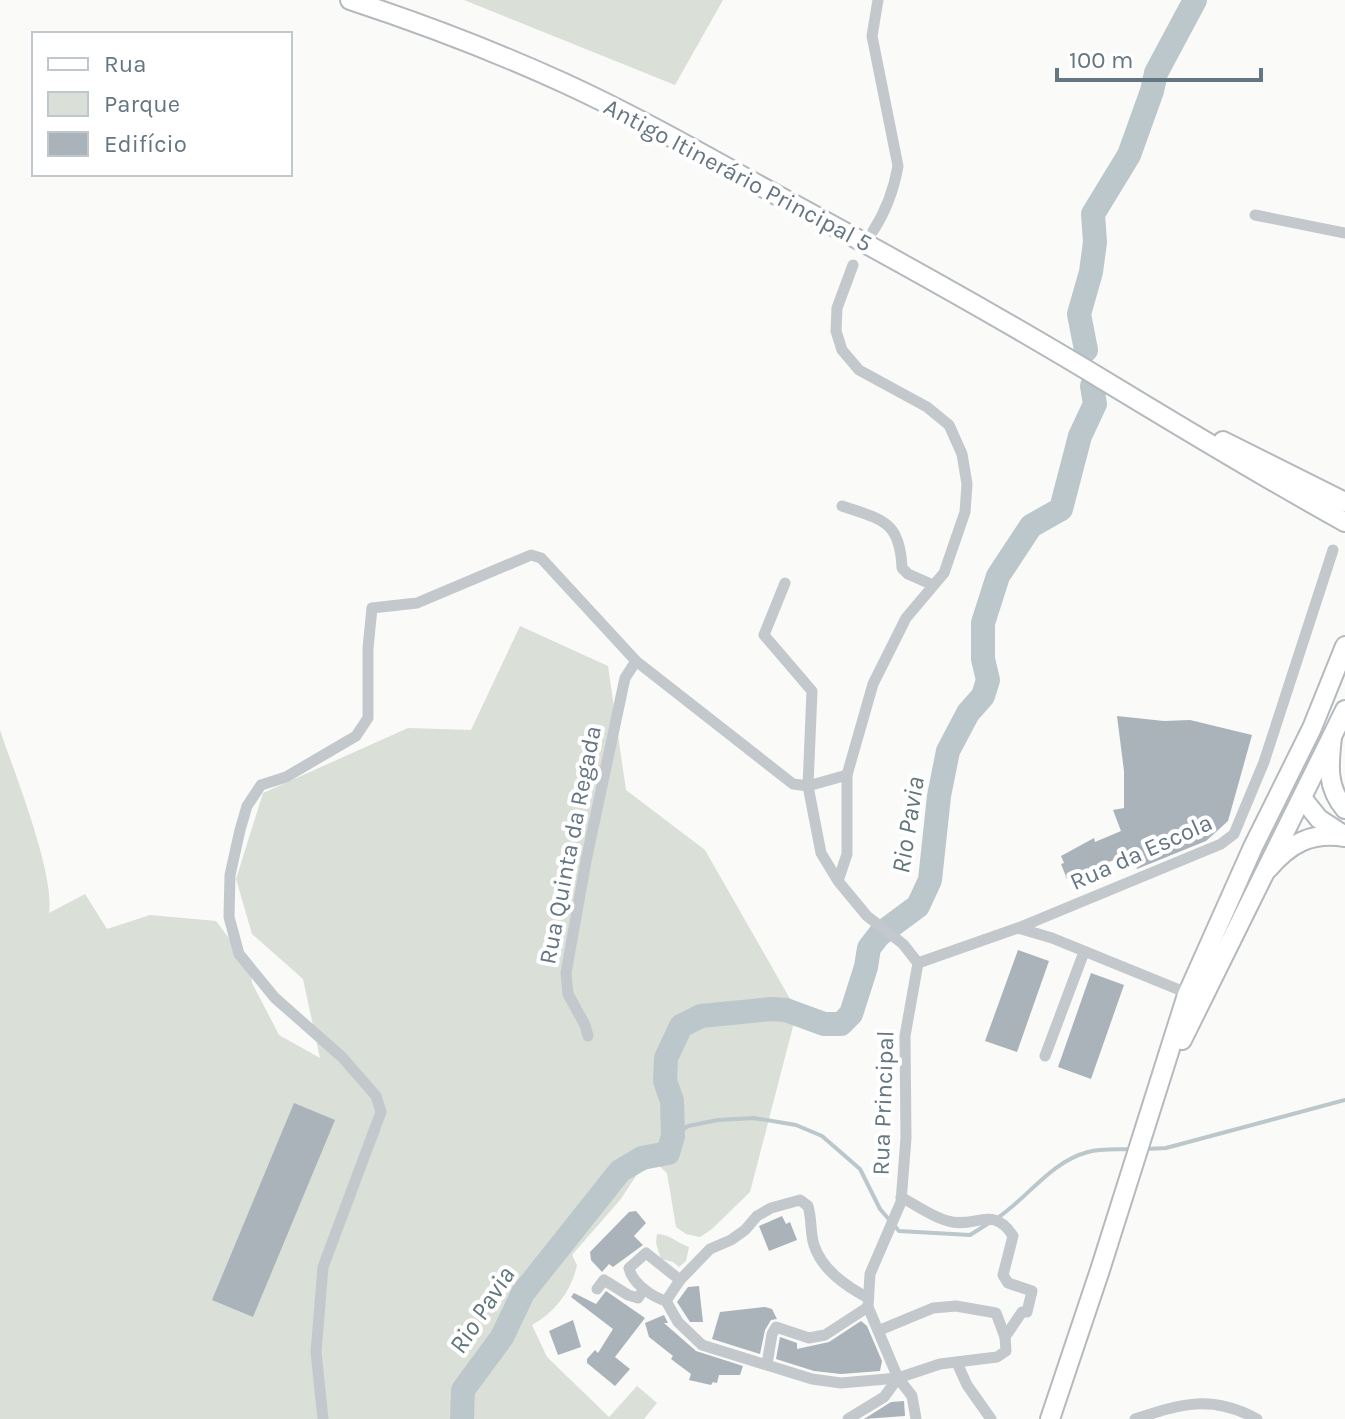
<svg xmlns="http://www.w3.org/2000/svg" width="1345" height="1419" font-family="Karla,sans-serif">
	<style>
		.green { fill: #dadfd7 }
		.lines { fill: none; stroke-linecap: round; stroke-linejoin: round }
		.stream { stroke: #bbc7cb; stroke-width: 4 }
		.river { stroke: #bbc7cb; stroke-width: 24 }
		.building { fill: #aab3b9 }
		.primary-casing { stroke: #b5babe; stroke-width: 22 }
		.trunk-casing { stroke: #b4b9bd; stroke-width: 22 }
		.minor { stroke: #c3c8cc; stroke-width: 11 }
		.primary { stroke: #fff; stroke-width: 18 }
		.trunk { stroke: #fff; stroke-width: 18 }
		.labels { text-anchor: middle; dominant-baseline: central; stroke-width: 8; stroke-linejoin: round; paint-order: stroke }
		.street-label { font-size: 24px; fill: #657683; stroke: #fff }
		.water-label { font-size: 26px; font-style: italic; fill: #60757c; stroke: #fff }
	</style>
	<rect width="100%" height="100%" fill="#fafaf8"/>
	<g class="green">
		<path d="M464,0H723L675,85Z"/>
		<path d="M520,626L608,666L626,790L705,850L797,1011L750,1192L712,1229L700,1237L686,1234L676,1227L667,1173L658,1165L638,1173L620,1200L572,1255L577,1265C571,1292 555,1312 532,1325L547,1357L609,1417L637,1386L657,1403L644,1419H0V730C14,772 55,873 49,913L85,894L107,929L150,915L216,921L250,966L252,983L279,1035L320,1058L303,979L252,934L236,879L263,793L408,728L471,730Z"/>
		<path d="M657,1234C670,1234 677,1243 689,1247L686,1261L679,1267L673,1262L661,1259L656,1243Z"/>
	</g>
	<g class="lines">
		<g class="stream">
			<path d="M673,1136L688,1126L718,1120L754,1118L796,1125L822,1136L860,1169L880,1209L899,1231L970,1235L989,1223"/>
			<path d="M1146,1149L1166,1148L1345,1100"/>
			<path d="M996,1219C1028,1198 1050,1162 1088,1152C1102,1148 1119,1150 1133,1149"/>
		</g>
		<g class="river">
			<path d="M1086,350L1079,314L1091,272L1095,242L1093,214L1129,155L1152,91L1156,73L1195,0"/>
			<path d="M462,1419L463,1390L502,1337L523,1293L620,1171L642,1158L668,1153L673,1136L672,1101L665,1081L666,1058L681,1026L701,1016L771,1009L786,1010L824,1024H841L851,1014L866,967L869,948L879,935L918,906L930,880L939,796L948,751L968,713L983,696L988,680L983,659V623L998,576L1031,526L1061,509L1080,436L1095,404L1092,386"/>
		</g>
	</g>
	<g class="building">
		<path d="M1117,716L1164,721L1190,720L1252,735L1228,821L1206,841L1137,869L1131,853L1067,879L1061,864L1064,863L1061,856L1094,838L1095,842L1121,831L1113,810L1124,808V771Z"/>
		<path d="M1018,950L1049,961L1017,1052L985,1041Z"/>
		<path d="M1091,973L1124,985L1091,1079L1058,1067Z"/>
		<path d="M294,1103L335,1120L253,1317L212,1300Z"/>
		<path d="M636,1211L646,1223L634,1236L643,1245L613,1267L609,1264L602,1272L591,1260L590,1252L629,1212Z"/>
		<path d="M782,1216L786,1224L790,1222L797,1240L769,1251L759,1226Z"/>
		<path d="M699,1286L703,1322H690L677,1302L688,1287Z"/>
		<path d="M606,1291L645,1318L615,1357L630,1369L615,1386L587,1363V1359L595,1350L598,1353L613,1329L571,1297L574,1293L596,1304Z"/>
		<path d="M765,1307L772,1309L777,1319L771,1320L765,1330L760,1354L712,1339L720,1312Z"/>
		<path d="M664,1315L668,1323H664L696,1351L743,1366L740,1375H719L717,1383L713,1382L711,1385L689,1380L691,1374L671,1359L673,1356L649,1337L645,1323Z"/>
		<path d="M573,1320L581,1347L558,1355L549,1331Z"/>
		<path d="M861,1321L867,1326L882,1361L880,1371L841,1374L814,1371L776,1359L780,1337L797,1343V1349L829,1342Z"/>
		<path d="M904,1401L905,1416L864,1419L891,1402Z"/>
	</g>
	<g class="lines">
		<g class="primary-casing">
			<g id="primary">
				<path d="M1182,1040L1345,710"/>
				<path d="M1050,1419L1100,1270L1187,995L1253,847L1312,728L1345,646"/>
			</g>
		</g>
		<g class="trunk-casing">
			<g id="trunk">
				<path d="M350,0C423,24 494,51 564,83C636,116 704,155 773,193C887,255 1000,317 1110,384C1188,431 1265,478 1345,522"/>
				<path d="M1223,441L1345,502"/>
				<path d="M1332,737C1329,764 1326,787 1345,809"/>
				<path d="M1303,799L1319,819L1345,836"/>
				<path d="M1268,869C1290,843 1311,832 1345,837"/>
			</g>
		</g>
		<g class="minor">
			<path d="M1255,215L1345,233"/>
			<path d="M873,231C886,211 894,189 898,166L872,36L878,0"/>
			<path d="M842,506C883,520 900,521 902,568L908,574L933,585"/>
			<path d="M847,775L873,684L906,618L944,573L965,512L967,484L962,454L949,425L927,407L859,370L842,350L836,331L837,308L853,265"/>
			<path d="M838,881L847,854V775L808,786L821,853L838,881L867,916L903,944L918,963"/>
			<path d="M1018,928L1052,938L1192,995"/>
			<path d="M918,963L1018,928L1221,844L1234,834L1264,762L1333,550"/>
			<path d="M588,1036L585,1025L568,994L566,973L586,861L625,678L636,661"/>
			<path d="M1045,1056L1084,952"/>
			<path d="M597,1289L604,1280L628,1295L638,1298L644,1289"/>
			<path d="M666,1301L678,1322L702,1345L812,1379L841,1383L898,1378L940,1364L997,1357L1006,1351L1005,1337L1022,1312H1027L1032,1291L1008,1283L1003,1275L1013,1236C993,1204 975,1229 948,1221C932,1217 916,1205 901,1197"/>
			<path d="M666,1301L680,1280L710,1249L731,1240L745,1230L757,1216L771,1208L800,1200L808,1206C812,1219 810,1233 814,1245C822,1270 846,1286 868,1298"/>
			<path d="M666,1301C652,1297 632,1283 629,1268L646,1253L680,1280"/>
			<path d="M880,1330L933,1308L956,1306L996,1313L1005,1337"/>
			<path d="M957,1363L967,1385L991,1419"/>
			<path d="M767,1364L772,1334L776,1327L809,1338L825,1335L868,1307"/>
			<path d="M323,1419L316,1352L323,1267L381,1112L376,1096L342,1057L275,998L239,954L229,917L230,875L240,830L247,806L261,785L286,777L356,736L368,718V648L372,608L417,603L531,555L541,558L636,661L793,784L808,786L812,691L764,635L785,583"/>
			<path d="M848,1419L884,1397L898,1378"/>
			<path d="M916,1419L912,1396L898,1378L868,1307L870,1274L901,1202L906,1138L905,1036L918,963"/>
			<path d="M1135,1419C1181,1404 1211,1394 1257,1419"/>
		</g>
		<use href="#primary" class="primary"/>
		<use href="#trunk" class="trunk"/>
	</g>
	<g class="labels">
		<g class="street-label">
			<text transform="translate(738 175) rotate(28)">Antigo Itinerário Principal 5</text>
			<text transform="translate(570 845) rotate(-79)">Rua Quinta da Regada</text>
			<text transform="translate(1141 852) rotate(-24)">Rua da Escola</text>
			<text transform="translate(883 1103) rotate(-88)">Rua Principal</text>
		</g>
		<g class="water-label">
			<text transform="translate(908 825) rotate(-81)">Rio Pavia</text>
			<text transform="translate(482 1310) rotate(-57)">Rio Pavia</text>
		</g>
	</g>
	<rect x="32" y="32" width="260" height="144" fill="#ffffff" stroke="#c1c8cd" stroke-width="2"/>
	<rect x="48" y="58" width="40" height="12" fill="#ffffff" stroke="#c1c8cd" stroke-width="2"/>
	<text x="104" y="72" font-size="24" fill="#657683">Rua</text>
	<rect x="48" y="92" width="40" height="24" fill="#dadfd7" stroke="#c1c8cd" stroke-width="2"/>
	<text x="104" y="112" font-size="24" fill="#657683">Parque</text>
	<rect x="48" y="132" width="40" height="24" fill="#aab3b9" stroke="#c1c8cd" stroke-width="2"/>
	<text x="104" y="152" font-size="24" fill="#657683">Edifício</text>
	<path d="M1057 68v12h204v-12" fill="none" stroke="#657683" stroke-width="4"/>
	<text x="1069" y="68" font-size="24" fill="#657683" stroke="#ffffff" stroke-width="6" paint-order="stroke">100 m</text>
</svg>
